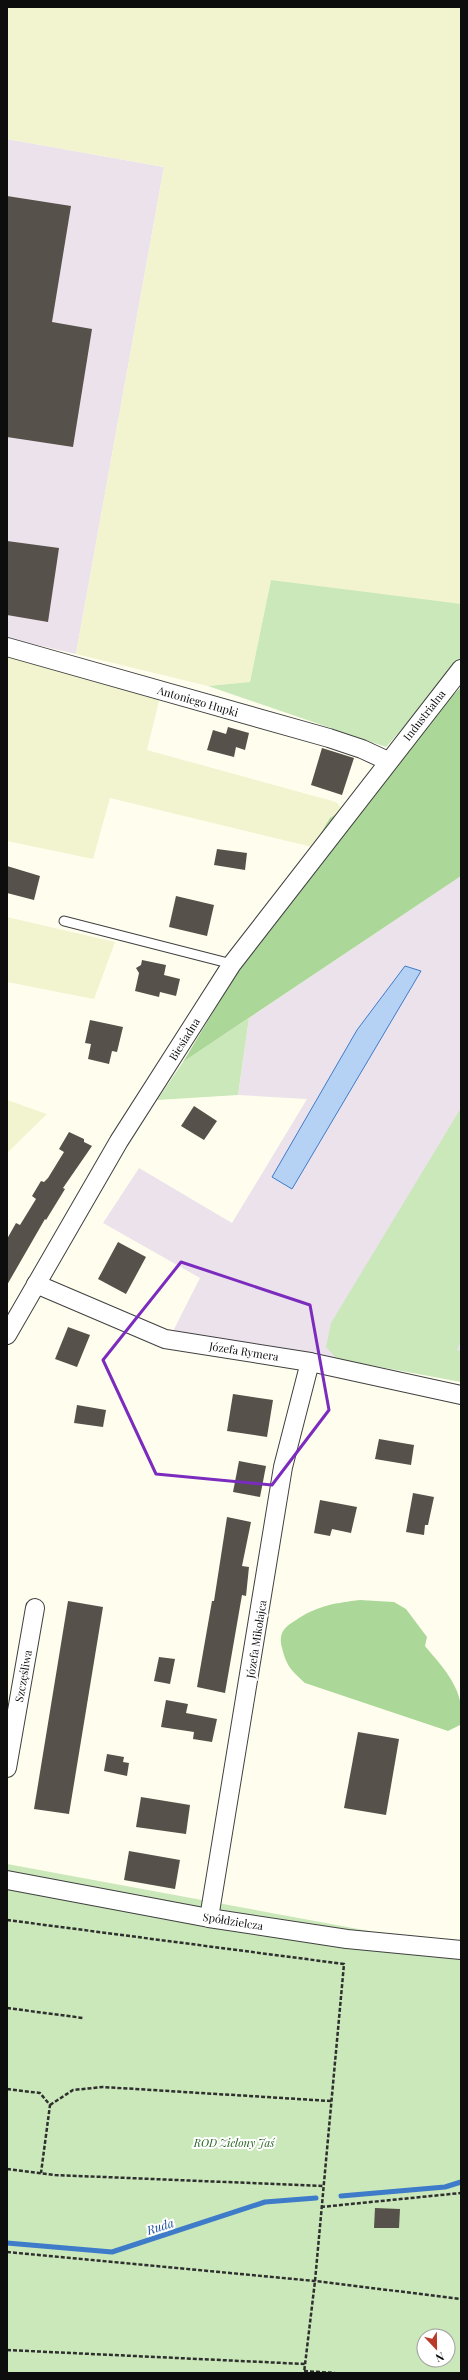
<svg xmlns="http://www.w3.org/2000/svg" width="468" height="2380" font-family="'Playfair Display',serif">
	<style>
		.industrial { fill: #ece2eb }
		.farmland { fill: #f1f4cf }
		.green { fill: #cae8b9; fill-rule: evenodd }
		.forest { fill: #abd899 }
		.water { fill: #b5d2f4; stroke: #3e7bc9 }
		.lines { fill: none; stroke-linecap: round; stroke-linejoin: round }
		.stream { stroke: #3e7bc9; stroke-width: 5 }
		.building { fill: #56514a }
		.lane-casing { stroke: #404040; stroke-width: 11 }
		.street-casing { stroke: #404040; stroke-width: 20 }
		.path { stroke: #2f2f2f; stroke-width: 2.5; stroke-dasharray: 4 2; stroke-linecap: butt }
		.lane { stroke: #fff; stroke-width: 9 }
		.street { stroke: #fff; stroke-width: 18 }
		.marked { fill: none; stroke: #7b2cbf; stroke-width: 3; stroke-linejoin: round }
		.labels { text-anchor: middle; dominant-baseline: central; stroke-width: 4; stroke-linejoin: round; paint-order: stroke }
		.street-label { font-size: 11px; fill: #0d0d0d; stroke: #fff }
		.park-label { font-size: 11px; font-style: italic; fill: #22631f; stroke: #fff }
		.water-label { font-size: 12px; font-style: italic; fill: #1a4e9c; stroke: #fff }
	</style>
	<rect width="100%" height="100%" fill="#fffeee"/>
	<g class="industrial">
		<path d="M7,139L164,167L76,654L7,638Z"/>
		<path d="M461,876V1378L172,1333L200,1278L103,1223L139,1168L232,1223L307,1099L238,1095L249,1018Z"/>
	</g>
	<g class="farmland">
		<path d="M7,7H461V605L271,580L250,682L208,686L76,654L164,167L7,139Z"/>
		<path d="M7,657L160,697L147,750L336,802L343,810L312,847L110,798L93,859L7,841Z"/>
		<path d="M7,917L115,942L94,999L7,982Z"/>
		<path d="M7,1100L47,1114L7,1153Z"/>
	</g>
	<g class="green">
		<path d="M271,580L461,604V662L386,747L208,686L250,682Z"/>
		<path d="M249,1018L238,1095L157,1100L183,1062Z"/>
		<path d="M461,1108V1340L457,1350L461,1351V1382L337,1359L326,1347L331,1323Z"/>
		<path d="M7,1864L461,1948V2373H7ZM424,2336H448V2360H424Z"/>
	</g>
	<g class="forest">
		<path d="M461,687V876L183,1062L330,818L343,810Z"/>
		<path d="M360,1600L394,1602L406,1609L427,1637L425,1646C445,1670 467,1692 460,1725L448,1731L305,1683C291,1670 287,1667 282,1648C278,1631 285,1627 299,1618C320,1605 336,1603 360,1600Z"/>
	</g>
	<path class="water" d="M405,966L421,971L292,1189L272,1177L357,1030Z"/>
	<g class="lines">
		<g class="stream">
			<path d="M341,2196L445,2187L461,2182"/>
			<path d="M7,2243L112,2252L265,2202L316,2198"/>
		</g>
	</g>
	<g class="building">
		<path d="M7,196L71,206L52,322L92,329L73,447L7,437Z"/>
		<path d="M7,541L59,548L48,622L7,615Z"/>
		<path d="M228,727L249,733L245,750L236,747L234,757L207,750L213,730L226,734Z"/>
		<path d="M322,748L354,758L342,795L311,785Z"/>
		<path d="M217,849L247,853L245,870L214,865Z"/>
		<path d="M7,866L40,876L34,900L7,893Z"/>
		<path d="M176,896L214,905L207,936L169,927Z"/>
		<path d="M142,960L166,965L164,975L180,979L176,996L160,992L159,997L135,991L139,973L136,968L141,965Z"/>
		<path d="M90,1020L123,1027L117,1052L112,1051L109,1064L88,1059L91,1044L85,1043Z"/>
		<path d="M194,1106L217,1121L204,1140L181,1126Z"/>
		<path d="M69,1132L84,1139V1142L92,1146L63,1188L65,1189L46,1220L45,1219L7,1285V1239L16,1223L20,1225L36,1199L32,1196L41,1181L44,1182L48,1178L64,1152L59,1149Z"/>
		<path d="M118,1242L146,1257L126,1294L98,1279Z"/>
		<path d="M68,1327L90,1335L77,1367L55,1359Z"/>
		<path d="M233,1394L273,1400L267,1437L227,1431Z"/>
		<path d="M77,1405L106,1410L103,1427L74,1423Z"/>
		<path d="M379,1439L414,1445L411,1465L375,1459Z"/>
		<path d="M239,1461L266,1466L260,1497L233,1492Z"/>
		<path d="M413,1493L434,1497L428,1525H425L424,1535L406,1532Z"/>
		<path d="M320,1500L357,1507L351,1533L332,1529L330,1536L314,1533Z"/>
		<path d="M227,1517L251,1522L242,1566L249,1567L246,1596L242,1595L225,1693L197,1687L212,1601H214Z"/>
		<path d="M68,1601L103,1607L69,1814L34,1809Z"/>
		<path d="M159,1657L175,1659L170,1684L154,1681Z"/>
		<path d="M166,1700L188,1704L186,1713L217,1719L212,1742L193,1739L194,1732L161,1727Z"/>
		<path d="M358,1732L399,1739L386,1815L344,1808Z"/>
		<path d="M107,1754L124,1757L123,1762L129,1763L127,1776L104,1771Z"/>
		<path d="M141,1797L190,1805L186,1834L136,1827Z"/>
		<path d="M129,1851L180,1860L175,1889L124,1880Z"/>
		<path d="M375,2208L400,2209L399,2228H374Z"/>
	</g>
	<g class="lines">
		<g class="lane-casing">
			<path id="lane" d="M64,921L232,964"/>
		</g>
		<g class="street-casing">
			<g id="street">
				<path d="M7,647L329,738L362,749L388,761"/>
				<path d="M36,1284L165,1339L310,1362L461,1395"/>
				<path d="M7,1335L119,1141L232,964L461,669"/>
				<path d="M7,1768L35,1608"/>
				<path d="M7,1880L209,1918L347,1939L461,1950"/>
				<path d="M209,1918L283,1467L310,1362"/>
			</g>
		</g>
		<g class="path">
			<path d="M7,1920L344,1964L315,2281L304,2373"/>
			<path d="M7,2008L83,2018"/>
			<path d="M7,2089L40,2093L50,2105L41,2173"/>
			<path d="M50,2105L73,2090L103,2087L331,2101"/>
			<path d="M7,2169L55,2175L323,2186"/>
			<path d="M321,2207L461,2193"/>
			<path d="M7,2252L315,2281L461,2299"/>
			<path d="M7,2350L305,2364"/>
			<path d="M304,2371L335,2373"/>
		</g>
		<use href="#lane" class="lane"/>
		<use href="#street" class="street"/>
	</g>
	<path class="marked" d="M181,1262L310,1305L329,1410L272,1485L156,1474L103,1360Z"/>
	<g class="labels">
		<g class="street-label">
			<text transform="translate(198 701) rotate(16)">Antoniego Hupki</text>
			<text transform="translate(424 715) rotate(-52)">Industrialna</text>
			<text transform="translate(184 1039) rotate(-58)">Biesiadna</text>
			<text transform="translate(244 1351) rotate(9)">Józefa Rymera</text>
			<text transform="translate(256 1639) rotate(-81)">Józefa Mikołajca</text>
			<text transform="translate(23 1676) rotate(-80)">Szczęśliwa</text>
			<text transform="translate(233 1921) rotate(9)">Spółdzielcza</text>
		</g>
		<g class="park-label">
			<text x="234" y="2142">ROD Zielony Jaś</text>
		</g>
		<g class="water-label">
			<text transform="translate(160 2226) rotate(-18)">Ruda</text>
		</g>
	</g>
	<rect width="468" height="2380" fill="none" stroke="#0d0d0d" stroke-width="16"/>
	<g transform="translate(436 2348) rotate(158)"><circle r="19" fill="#ffffff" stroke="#9e9e9e"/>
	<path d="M0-3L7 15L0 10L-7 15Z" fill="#ba3a29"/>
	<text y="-6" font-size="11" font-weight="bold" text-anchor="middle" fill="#0d0d0d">N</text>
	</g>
</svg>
